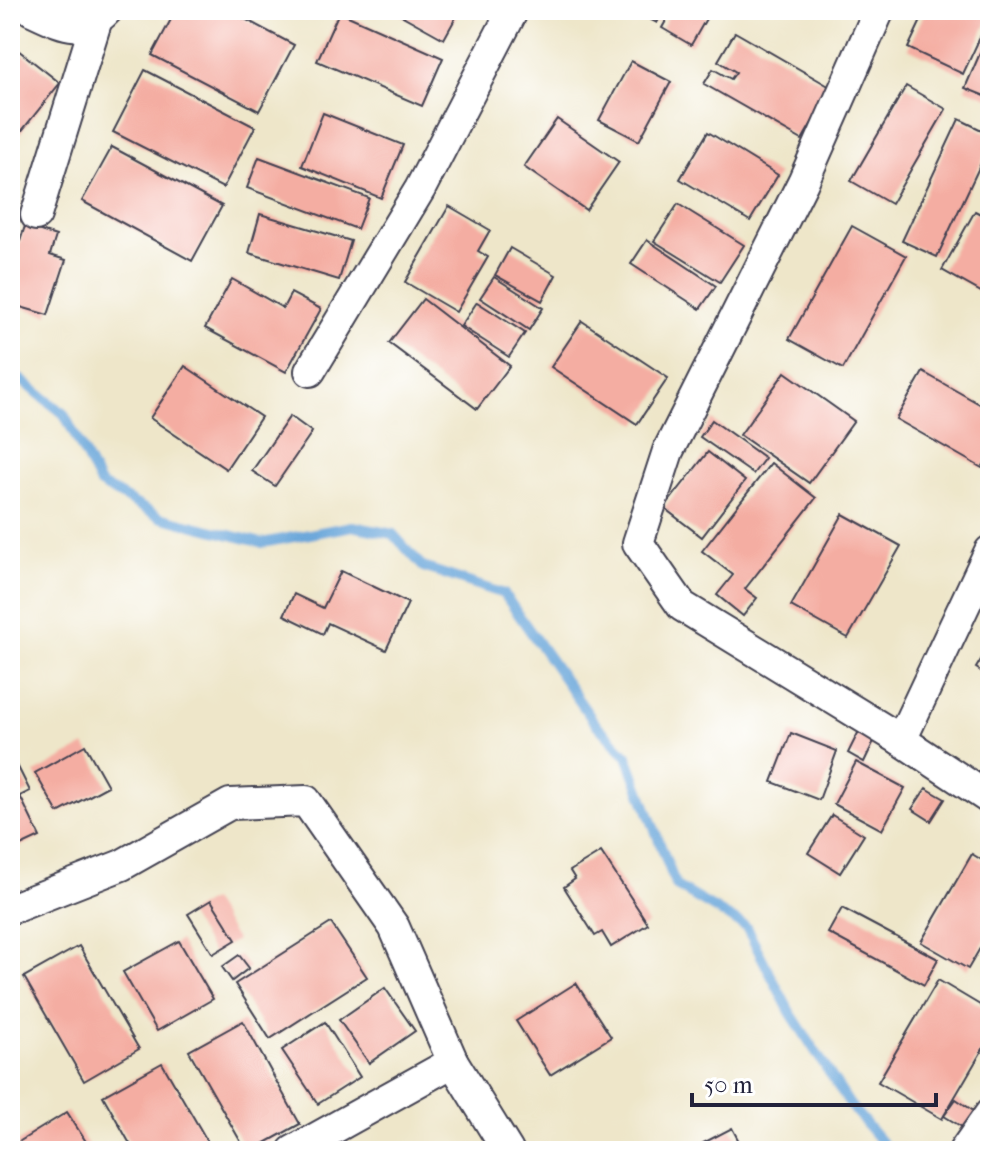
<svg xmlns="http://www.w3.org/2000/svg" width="1000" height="1161" font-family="'IM FELL French Canon',serif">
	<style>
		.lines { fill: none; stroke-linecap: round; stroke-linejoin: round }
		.stream { stroke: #67a5d9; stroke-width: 10 }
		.building { fill: #f4ada2 }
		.minor-casing { stroke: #413f50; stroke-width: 34 }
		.minor { stroke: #fff; stroke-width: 30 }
	</style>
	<rect width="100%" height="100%" fill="#fff"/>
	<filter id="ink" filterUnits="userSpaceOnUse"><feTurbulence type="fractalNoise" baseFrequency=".0125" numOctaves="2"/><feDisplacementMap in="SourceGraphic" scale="16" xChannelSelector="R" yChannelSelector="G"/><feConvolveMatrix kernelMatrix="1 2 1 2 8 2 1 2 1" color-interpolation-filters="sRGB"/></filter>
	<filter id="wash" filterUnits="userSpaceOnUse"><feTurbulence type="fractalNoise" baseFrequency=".006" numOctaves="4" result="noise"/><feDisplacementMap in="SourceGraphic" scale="32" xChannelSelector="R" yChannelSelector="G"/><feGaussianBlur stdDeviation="1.8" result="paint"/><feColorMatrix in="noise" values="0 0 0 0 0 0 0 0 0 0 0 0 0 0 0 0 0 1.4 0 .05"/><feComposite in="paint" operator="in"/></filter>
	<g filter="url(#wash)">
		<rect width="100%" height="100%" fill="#eee6c9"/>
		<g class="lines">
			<path class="stream" d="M10,371L64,414L100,484L159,517L262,543L352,526L393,534L423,567L504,594L594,722L627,756L676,886L746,927L790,1012L850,1105L889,1151"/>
		</g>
		<g id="blocks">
			<g class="building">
				<path d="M176,10H228L294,45L259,111L152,55Z"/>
				<path d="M392,10H460L444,39Z"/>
				<path d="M632,10H664L657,23Z"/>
				<path d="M672,10H711L691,45L662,28Z"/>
				<path d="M926,10H978L990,16L963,74L908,48Z"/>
				<path d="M339,12L443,58L422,106L317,61Z"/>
				<path d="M990,30V98L965,88Z"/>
				<path d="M735,32L832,88L802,140L704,84L713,69L731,79L736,72L718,61Z"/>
				<path d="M18,50L60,83L20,133L10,125V59Z"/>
				<path d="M631,61L671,82L639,141L599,120Z"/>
				<path d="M145,70L255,127L223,188L113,132Z"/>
				<path d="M906,86L946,109L891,204L851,181Z"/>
				<path d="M323,113L403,145L381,198L302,166Z"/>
				<path d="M557,119L619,162L586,210L524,167Z"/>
				<path d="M959,119L990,134V144L937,257L902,241Z"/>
				<path d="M708,132L778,175L750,221L680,179Z"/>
				<path d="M112,147L222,206L192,261L82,201Z"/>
				<path d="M259,157L369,198L357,229L247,188Z"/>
				<path d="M678,204L744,245L720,282L654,241Z"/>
				<path d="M449,206L490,230L478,251L488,257L456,312L405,282Z"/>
				<path d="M975,211L990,219V297L942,270Z"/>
				<path d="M260,214L351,241L339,280L249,253Z"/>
				<path d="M25,226L56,236L50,255L66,260L48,315L10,304V272Z"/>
				<path d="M852,226L906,256L843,369L789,339Z"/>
				<path d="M647,240L716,286L700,309L631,264Z"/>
				<path d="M510,248L556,275L542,301L495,275Z"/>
				<path d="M494,277L543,308L529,330L480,298Z"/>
				<path d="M232,279L283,308L291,293L321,309L286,372L205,328Z"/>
				<path d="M423,299L510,366L477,409L389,343Z"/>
				<path d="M477,302L525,333L509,357L461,326Z"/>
				<path d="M582,321L668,378L637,424L551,367Z"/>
				<path d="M185,366L261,417L226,469L150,418Z"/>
				<path d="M785,372L854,421L809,483L740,435Z"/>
				<path d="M923,372L990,410V454L982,468L896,419Z"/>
				<path d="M290,416L312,432L275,486L252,471Z"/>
				<path d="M712,420L765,458L753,474L700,437Z"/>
				<path d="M708,452L745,481L702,537L664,508Z"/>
				<path d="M771,463L816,498L745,589L757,598L743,616L717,595L733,575L702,551Z"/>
				<path d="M843,514L901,546L848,638L791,606Z"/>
				<path d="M341,571L408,603L386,650L328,623L323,634L284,615L294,594L323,608Z"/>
				<path d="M990,645V677L976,668Z"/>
				<path d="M859,731L875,739L864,762L848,753Z"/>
				<path d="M791,733L837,751L819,800L772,782Z"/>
				<path d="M85,745L108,786L58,813L35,773Z"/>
				<path d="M856,762L905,788L882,830L834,804Z"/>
				<path d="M16,763L30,791L20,796L40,837L10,851V766Z"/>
				<path d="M926,788L945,799L931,821L912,809Z"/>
				<path d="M832,815L864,835L840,873L808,853Z"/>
				<path d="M601,852L648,924L611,947L602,932L595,936L564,887L575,879L570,871Z"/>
				<path d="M972,854L990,865V931L968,969L921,942Z"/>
				<path d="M211,900L236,940L213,954L188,914Z"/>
				<path d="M842,908L938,959L924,985L828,933Z"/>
				<path d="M331,923L367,977L270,1039L235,984Z"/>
				<path d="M179,941L213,999L157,1031L123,972Z"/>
				<path d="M79,946L139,1049L84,1081L24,977Z"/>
				<path d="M239,955L249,968L232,981L222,967Z"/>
				<path d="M938,980L990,1011V1037L942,1119L878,1082Z"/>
				<path d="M576,983L611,1037L550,1075L516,1021Z"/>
				<path d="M385,988L415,1031L369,1063L339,1020Z"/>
				<path d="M243,1021L300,1124L251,1151H246L189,1051Z"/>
				<path d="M325,1022L360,1077L318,1104L282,1050Z"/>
				<path d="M162,1063L213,1151H134L103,1096Z"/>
				<path d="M956,1099L978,1114L967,1130L944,1116Z"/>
				<path d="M67,1112L92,1151H22L17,1143Z"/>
				<path d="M732,1128L744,1151H688Z"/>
			</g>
		</g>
	</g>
	<g filter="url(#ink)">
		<use href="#blocks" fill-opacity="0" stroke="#413f50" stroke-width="2"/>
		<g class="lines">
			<g class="minor-casing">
				<g id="minor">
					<path d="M32,10C61,23 82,37 107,10"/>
					<path d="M879,10L803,182L668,451L638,543L682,606L901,740L990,799"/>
					<path d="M36,215L96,22"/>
					<path d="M310,371L420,189L513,10"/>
					<path d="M901,740L990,551"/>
					<path d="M10,909L122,865L230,804L306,801L394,927L453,1062L508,1151"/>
					<path d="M293,1151L453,1062"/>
					<path d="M964,1151L990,1114"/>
				</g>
			</g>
			<use href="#minor" class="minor"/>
		</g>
	</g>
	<rect width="1000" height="1161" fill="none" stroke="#fff" stroke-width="40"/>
	<path d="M692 1093v12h244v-12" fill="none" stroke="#22223b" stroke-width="4"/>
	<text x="704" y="1093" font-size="24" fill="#22223b" stroke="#ffffff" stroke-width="6" paint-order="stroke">50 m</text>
</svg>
